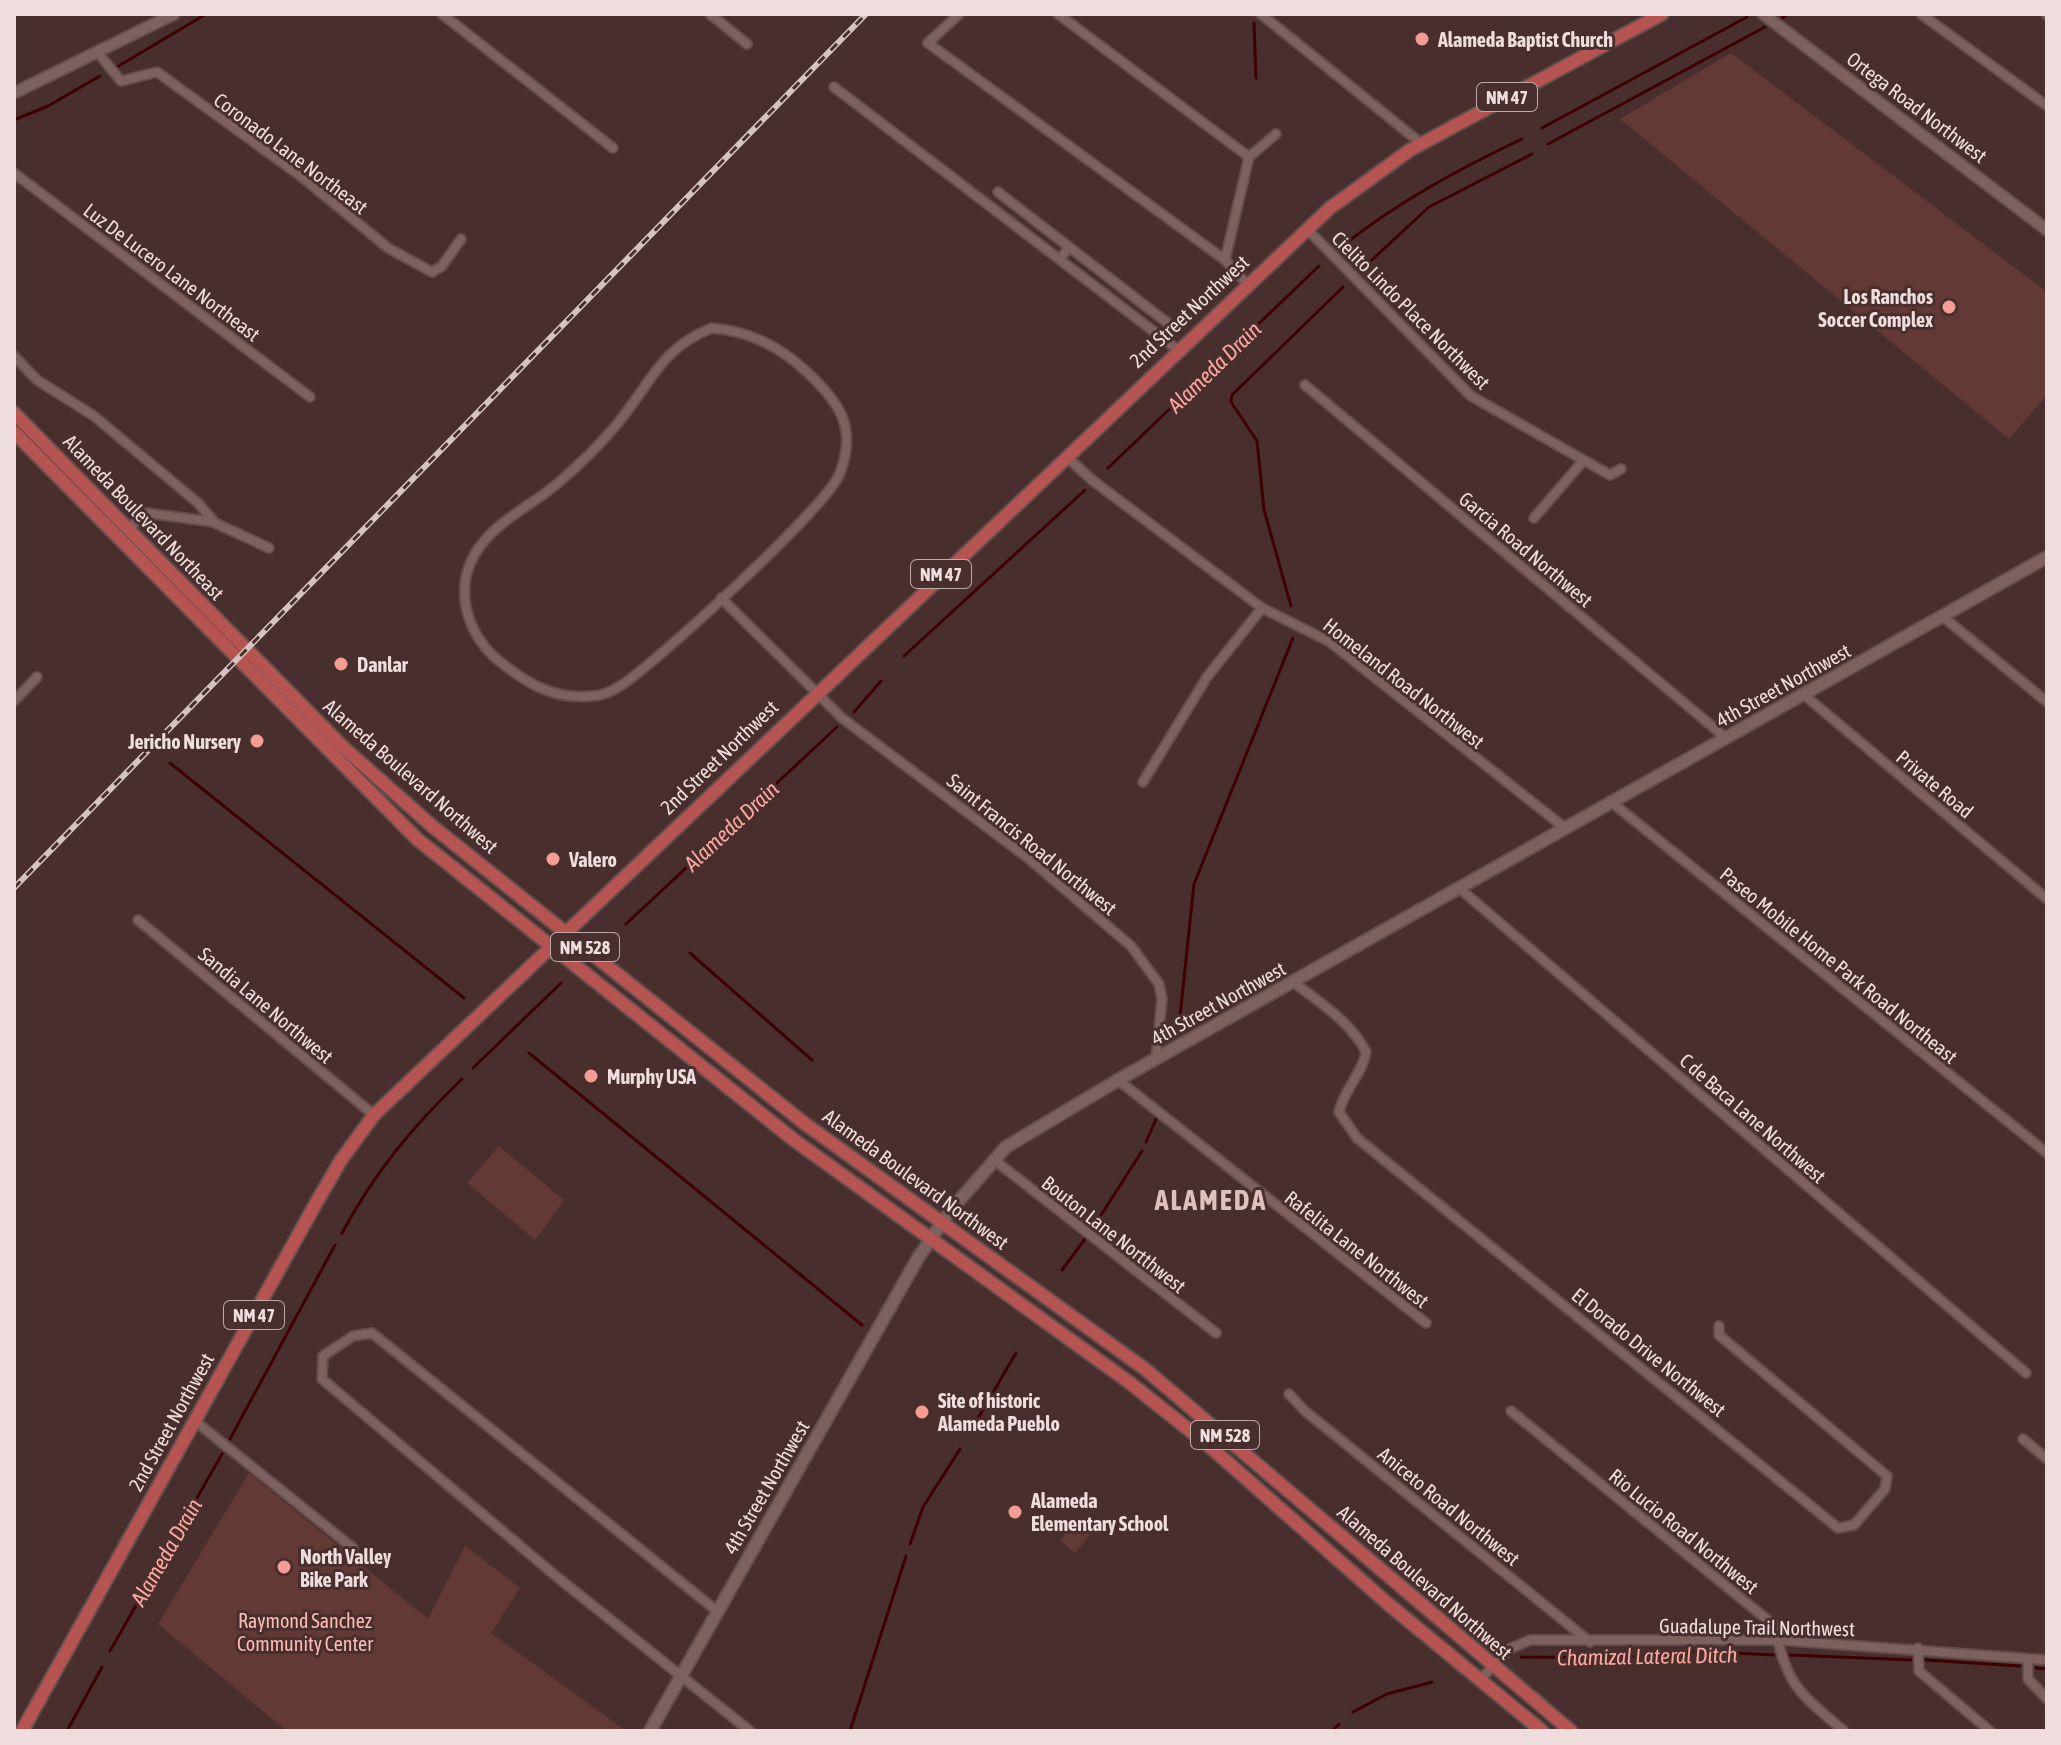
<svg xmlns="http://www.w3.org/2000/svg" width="2061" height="1745" font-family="'Asap Condensed',sans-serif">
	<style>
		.green { fill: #633936 }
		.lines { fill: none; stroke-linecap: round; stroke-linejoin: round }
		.stream { stroke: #3f0003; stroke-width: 3 }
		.minor-casing { stroke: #644e4d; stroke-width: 12 }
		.tertiary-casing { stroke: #644e4d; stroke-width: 14 }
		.secondary-casing { stroke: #644e4d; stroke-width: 15 }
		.primary-casing { stroke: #644e4d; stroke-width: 16 }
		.minor { stroke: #7d615e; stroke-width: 8 }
		.tertiary { stroke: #7d615e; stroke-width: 10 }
		.secondary { stroke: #7d615e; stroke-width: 11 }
		.primary { stroke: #b55451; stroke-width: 12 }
		.rail-casing { stroke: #d5c3c2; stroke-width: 6 }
		.rail { stroke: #482f2d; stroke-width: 3; stroke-dasharray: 9; stroke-linecap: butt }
		.poi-dot { fill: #f59c95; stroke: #482f2d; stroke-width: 3 }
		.labels { text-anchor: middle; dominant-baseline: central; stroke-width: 6; stroke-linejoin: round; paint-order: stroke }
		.shield { fill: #482f2d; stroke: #bca9a8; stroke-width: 2 }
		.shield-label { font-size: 18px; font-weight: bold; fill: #eedddc }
		.poi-label { font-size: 20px; font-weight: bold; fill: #eedddc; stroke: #482f2d; text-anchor: start }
		.street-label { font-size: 20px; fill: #eedddc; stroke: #482f2d }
		.park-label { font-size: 20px; fill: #febcb6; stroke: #482f2d }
		.water-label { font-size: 22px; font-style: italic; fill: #fda7a0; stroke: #482f2d }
		.district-label { font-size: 28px; font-weight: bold; letter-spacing: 2px; fill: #e1c1be; stroke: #482f2d }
	</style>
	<rect width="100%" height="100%" fill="#482f2d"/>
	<g class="green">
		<path d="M1731,53L2047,292V395L2009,439L1620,119Z"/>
		<path d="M499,1146L564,1200L535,1240L467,1183Z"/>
		<path d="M249,1473L428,1619L465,1546L520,1588L491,1633L626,1731H287L158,1624Z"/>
		<path d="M1078,1519L1092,1532L1075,1553L1060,1540Z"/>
	</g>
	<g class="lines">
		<g class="stream">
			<path d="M1782,18L1788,14"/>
			<path d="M1254,23L1256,78"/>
			<path d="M117,67L206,14"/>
			<path d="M14,120L48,106L100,76"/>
			<path d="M1542,128L1747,17"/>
			<path d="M1548,144L1765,27"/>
			<path d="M1341,247C1398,202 1457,170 1522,139"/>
			<path d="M1360,271L1429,207L1532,154"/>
			<path d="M1108,468L1319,266"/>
			<path d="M1291,606L1264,510L1257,441L1231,402L1232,395L1343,287"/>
			<path d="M904,656L1085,490"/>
			<path d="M854,712L881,681"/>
			<path d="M170,763L464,998"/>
			<path d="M626,924L837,727"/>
			<path d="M690,953L812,1060"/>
			<path d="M1179,1026L1194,884L1293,638"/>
			<path d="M529,1053L862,1325"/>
			<path d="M473,1068L561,983"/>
			<path d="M1146,1142L1157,1117"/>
			<path d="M1091,1231L1142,1151"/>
			<path d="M342,1233C375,1172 412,1127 462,1079"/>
			<path d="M1062,1270L1085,1239"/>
			<path d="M973,1427L1016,1353"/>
			<path d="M230,1439L335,1245"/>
			<path d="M910,1544L923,1507L960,1449"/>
			<path d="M110,1651L222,1454"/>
			<path d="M1790,1655L1913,1660"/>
			<path d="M1521,1657L1617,1658L1697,1651L1773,1655"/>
			<path d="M1925,1660L2020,1666"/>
			<path d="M2036,1668L2047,1669"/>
			<path d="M1353,1712L1387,1694L1432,1682"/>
			<path d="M67,1731L102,1667"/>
			<path d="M850,1731L906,1556"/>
			<path d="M1332,1731L1339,1724"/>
		</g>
		<g class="minor-casing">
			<g id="minor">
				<path d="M442,14L613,148"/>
				<path d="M710,14L747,44"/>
				<path d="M959,14L928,43L1225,260L1248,285"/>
				<path d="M1058,14L1249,157L1225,260"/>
				<path d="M1261,14L1422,144"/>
				<path d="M1921,14L2047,106"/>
				<path d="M2046,14L2047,15"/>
				<path d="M98,53L121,81L157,72L302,177L388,248L432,272L442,266L461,239"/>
				<path d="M834,87L1178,350"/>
				<path d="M1249,157L1276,134"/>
				<path d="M14,173L310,397"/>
				<path d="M998,192L1069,247"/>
				<path d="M1307,229L1471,396L1610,475L1621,469"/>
				<path d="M1061,258L1069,247L1169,324"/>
				<path d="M712,328C749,331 781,347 808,373C840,403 857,428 840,473C829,505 655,664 620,686C612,691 601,696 592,696C554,700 528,684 499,661C471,638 456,599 470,564C485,526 527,509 557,484C578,466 599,446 617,424C650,385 660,348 712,328Z"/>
				<path d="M14,356L37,380L94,416L198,503L215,523L269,548"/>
				<path d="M1305,385L1726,738"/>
				<path d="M1066,456L1092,480L1262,608L1330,642L1565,828"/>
				<path d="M1534,518L1583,461"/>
				<path d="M130,530L140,514L147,513L214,522"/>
				<path d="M721,598L842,718L1028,858L1131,946L1159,984L1162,999L1156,1058"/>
				<path d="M1942,616L2047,702"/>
				<path d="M1803,694L2047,899"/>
				<path d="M14,701L37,677"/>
				<path d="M1143,782L1207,677L1262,608"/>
				<path d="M1610,801L2047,1153"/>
				<path d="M1459,888L2026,1373"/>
				<path d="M138,920L374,1115"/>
				<path d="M1293,982C1319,1002 1351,1022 1366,1052C1362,1075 1344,1089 1339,1112L1357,1138L1838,1528L1854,1525L1885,1489L1887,1476L1719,1335V1326"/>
				<path d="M1118,1080L1426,1323"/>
				<path d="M993,1159L1216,1333"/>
				<path d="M1289,1394L1305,1411L1590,1642"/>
				<path d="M1511,1411L1775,1626C1785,1684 1801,1695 1844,1731"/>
				<path d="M195,1421L353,1548"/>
				<path d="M2023,1439L2047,1459"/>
				<path d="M717,1611L372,1333L353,1336L323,1356L322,1379L557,1577L750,1731"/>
				<path d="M1918,1648L1919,1671L1990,1731"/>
				<path d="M2028,1659V1679L2047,1699"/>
				<path d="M1480,1680L1509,1649L1530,1640H1778L2047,1660"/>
			</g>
		</g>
		<g class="tertiary-casing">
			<g id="tertiary">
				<path d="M1763,14L2047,230"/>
				<path d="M14,93L174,14"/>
			</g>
		</g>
		<g class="secondary-casing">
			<path id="secondary" d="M650,1731L918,1258L950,1211L1006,1147L1118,1080L2047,557"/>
		</g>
		<g class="primary-casing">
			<g id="primary">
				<path d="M14,413L343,747L432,826L804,1123L1145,1369L1571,1731"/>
				<path d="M14,432L417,839L794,1140L1130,1383L1208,1445L1387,1603L1542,1731"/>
				<path d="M22,1731L315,1205L341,1160L374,1115L1330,208L1410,150L1662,14"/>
			</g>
		</g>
		<use href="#minor" class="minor"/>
		<use href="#tertiary" class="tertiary"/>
		<use href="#secondary" class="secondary"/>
		<use href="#primary" class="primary"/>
		<g class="rail-casing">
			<path id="rail" d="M14,888L866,14"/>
		</g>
		<use href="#rail" class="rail"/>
	</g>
	<g class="poi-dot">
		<circle cx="1422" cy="39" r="8"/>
		<circle cx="1949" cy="307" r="8"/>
		<circle cx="341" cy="664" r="8"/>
		<circle cx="257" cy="741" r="8"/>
		<circle cx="553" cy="859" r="8"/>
		<circle cx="591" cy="1076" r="8"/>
		<circle cx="922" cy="1412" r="8"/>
		<circle cx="1015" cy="1512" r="8"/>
		<circle cx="284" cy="1567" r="8"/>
	</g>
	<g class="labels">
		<g class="shield">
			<rect x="1477" y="83" width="60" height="28" rx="6"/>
			<rect x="911" y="560" width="60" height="28" rx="6"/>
			<rect x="551" y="933" width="68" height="28" rx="6"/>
			<rect x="224" y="1301" width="60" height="28" rx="6"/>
			<rect x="1191" y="1421" width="68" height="28" rx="6"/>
		</g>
		<g class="shield-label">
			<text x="1507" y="97">NM 47</text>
			<text x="941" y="574">NM 47</text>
			<text x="585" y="947">NM 528</text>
			<text x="254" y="1315">NM 47</text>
			<text x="1225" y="1435">NM 528</text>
		</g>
		<g class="poi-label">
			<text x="1438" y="39">Alameda Baptist Church</text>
			<text x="1933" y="296" text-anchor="end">Los Ranchos<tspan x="1933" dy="23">Soccer Complex</tspan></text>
			<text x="357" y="664">Danlar</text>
			<text x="241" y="741" text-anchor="end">Jericho Nursery</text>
			<text x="569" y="859">Valero</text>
			<text x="607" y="1076">Murphy USA</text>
			<text x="938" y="1400">Site of historic<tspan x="938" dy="23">Alameda Pueblo</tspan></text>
			<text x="1031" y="1500">Alameda<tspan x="1031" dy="23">Elementary School</tspan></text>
			<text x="300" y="1556">North Valley<tspan x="300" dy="23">Bike Park</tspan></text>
		</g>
		<g class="street-label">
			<text transform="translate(1917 107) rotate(37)">Ortega Road Northwest</text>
			<text transform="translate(291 153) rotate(37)">Coronado Lane Northeast</text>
			<text transform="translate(172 272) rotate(37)">Luz De Lucero Lane Northeast</text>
			<text transform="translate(1411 310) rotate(45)">Cielito Lindo Place Northwest</text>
			<text transform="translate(1189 311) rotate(-43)">2nd Street Northwest</text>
			<text transform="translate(144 517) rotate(46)">Alameda Boulevard Northeast</text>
			<text transform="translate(1526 549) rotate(40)">Garcia Road Northwest</text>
			<text transform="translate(1404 683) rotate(38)">Homeland Road Northwest</text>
			<text transform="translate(1783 685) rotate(-29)">4th Street Northwest</text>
			<text transform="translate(719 757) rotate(-44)">2nd Street Northwest</text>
			<text transform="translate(411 776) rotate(41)">Alameda Boulevard Northwest</text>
			<text transform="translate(1935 784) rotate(40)">Private Road</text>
			<text transform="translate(1032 844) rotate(39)">Saint Francis Road Northwest</text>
			<text transform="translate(1839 965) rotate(39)">Paseo Mobile Home Park Road Northeast</text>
			<text transform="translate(1218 1003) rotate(-29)">4th Street Northwest</text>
			<text transform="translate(266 1005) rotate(40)">Sandia Lane Northwest</text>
			<text transform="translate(1753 1118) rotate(41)">C de Baca Lane Northwest</text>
			<text transform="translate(916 1179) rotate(36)">Alameda Boulevard Northwest</text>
			<text transform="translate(1114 1234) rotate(38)">Bouton Lane Nortthwest</text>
			<text transform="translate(1357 1249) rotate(38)">Rafelita Lane Northwest</text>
			<text transform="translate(1649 1352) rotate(39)">El Dorado Drive Northwest</text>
			<text transform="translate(171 1422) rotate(-61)">2nd Street Northwest</text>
			<text transform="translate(766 1487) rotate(-60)">4th Street Northwest</text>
			<text transform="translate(1449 1506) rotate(39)">Aniceto Road Northwest</text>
			<text transform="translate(1684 1531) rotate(39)">Rio Lucio Road Northwest</text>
			<text transform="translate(1425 1582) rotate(41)">Alameda Boulevard Northwest</text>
			<text transform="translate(1757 1627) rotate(1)">Guadalupe Trail Northwest</text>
		</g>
		<g class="park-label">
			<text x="305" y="1620">Raymond Sanchez<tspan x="305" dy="23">Community Center</tspan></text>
		</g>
		<g class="water-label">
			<text transform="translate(1214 367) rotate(-44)">Alameda Drain</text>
			<text transform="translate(731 826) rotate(-43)">Alameda Drain</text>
			<text transform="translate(166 1552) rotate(-60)">Alameda Drain</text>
			<text transform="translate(1647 1656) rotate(-1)">Chamizal Lateral Ditch</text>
		</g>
		<g class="district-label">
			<text x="1211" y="1200">ALAMEDA</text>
		</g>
	</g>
	<rect width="2061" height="1745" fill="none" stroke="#eedddc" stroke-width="32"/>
</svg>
